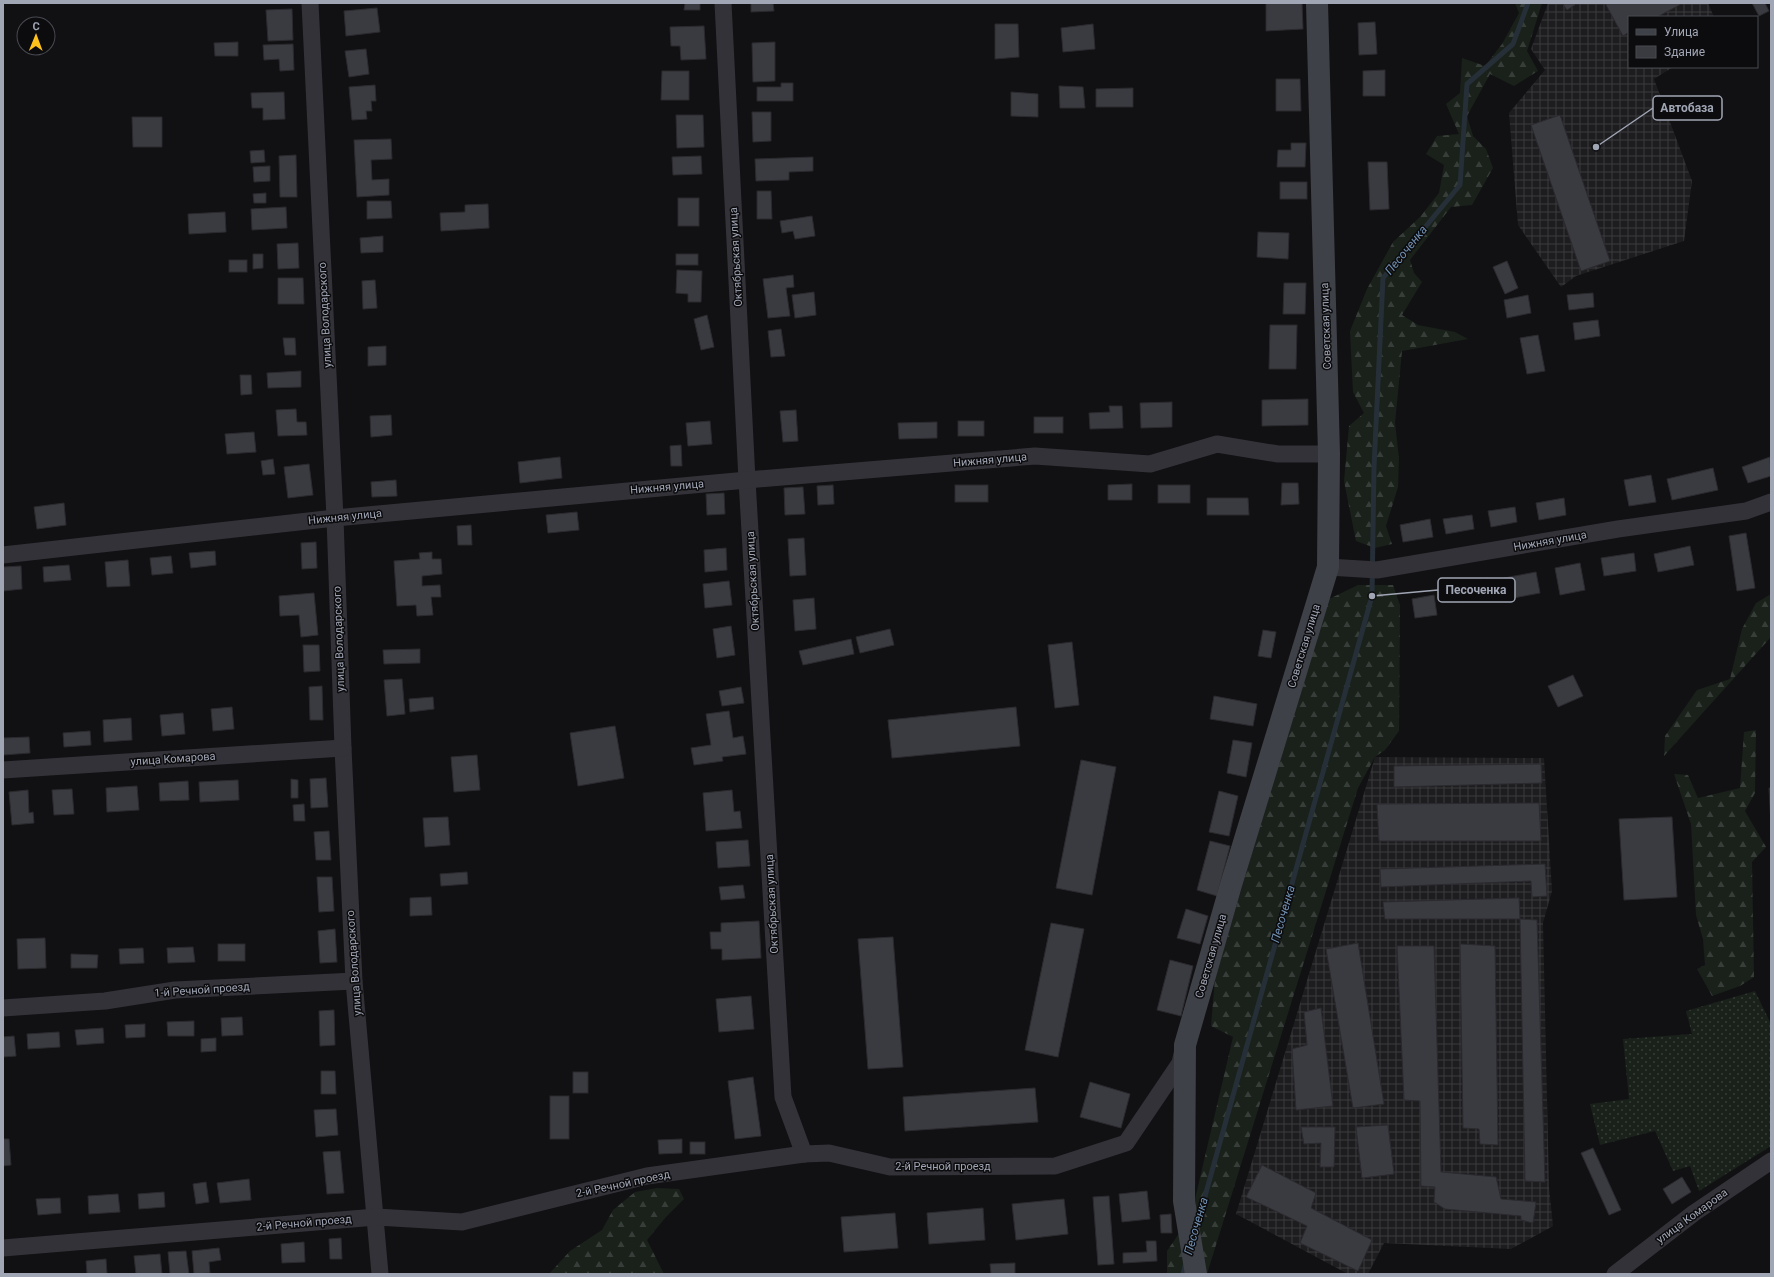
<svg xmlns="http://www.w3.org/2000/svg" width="1774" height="1277" font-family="Roboto,sans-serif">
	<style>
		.industrial { fill: url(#industrial-grid) }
		.forest { fill: url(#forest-firs) }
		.garden { fill: url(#garden-dots) }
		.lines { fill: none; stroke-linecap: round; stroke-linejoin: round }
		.stream { stroke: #262f37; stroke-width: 5 }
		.building { fill: #3a3b41; stroke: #2b2b2f }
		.street { stroke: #323238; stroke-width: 17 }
		.secondary { stroke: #3f4148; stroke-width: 22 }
		.labels { text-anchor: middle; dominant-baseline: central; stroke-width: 3; stroke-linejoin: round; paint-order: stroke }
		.street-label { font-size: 11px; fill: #a1a6b5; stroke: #0c0c0e }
		.water-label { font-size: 12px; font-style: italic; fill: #7392b4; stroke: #0c0c0e }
		.leader { fill: none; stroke: #a1a6b5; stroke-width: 1.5 }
		.callout-dot { fill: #a1a6b5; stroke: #0c0c0e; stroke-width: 1.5 }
		.callout { fill: #0c0c0e; stroke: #a1a6b5; stroke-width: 1.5 }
		.callout-label { font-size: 12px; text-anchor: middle; font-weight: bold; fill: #a1a6b5 }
	</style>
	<defs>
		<pattern id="industrial-grid" width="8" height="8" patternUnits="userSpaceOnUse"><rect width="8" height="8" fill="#1d1d20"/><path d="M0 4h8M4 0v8" fill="none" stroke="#3b3b3e"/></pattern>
		<pattern id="forest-firs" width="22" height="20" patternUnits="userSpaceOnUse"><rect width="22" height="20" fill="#19211a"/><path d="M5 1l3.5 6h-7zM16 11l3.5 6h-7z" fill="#373e39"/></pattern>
		<pattern id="garden-dots" width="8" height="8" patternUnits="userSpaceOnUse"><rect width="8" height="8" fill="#19211a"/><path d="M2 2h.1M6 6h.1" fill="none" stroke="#373e39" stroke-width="1.8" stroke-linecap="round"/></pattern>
	</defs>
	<rect width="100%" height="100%" fill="#111113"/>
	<g class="industrial">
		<path d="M1548,3H1708L1714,17H1629V67H1673L1654,79L1692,181L1684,241L1576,276L1561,287L1518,225L1509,113L1545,70L1531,49Z"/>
		<path d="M1375,757L1544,758L1552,891L1543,923L1549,1187L1553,1226L1511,1249L1384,1243L1368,1274H1348L1236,1214Z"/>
	</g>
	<g class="forest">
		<path d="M1515,3H1542L1527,51L1538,71L1514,86L1490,74L1467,116L1473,136L1486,149L1493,168L1472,205L1451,207L1410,260L1414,273L1422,282L1402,315L1418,325L1455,332L1468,339L1402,351L1395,423L1399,458L1398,487L1386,526L1392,544L1375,548L1356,541L1344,481L1349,426L1364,413L1353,392L1350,331L1367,289L1393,242L1420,217L1439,193L1444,165L1426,154L1437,136L1459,134L1446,104L1460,93L1462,58L1485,66L1502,44L1519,13Z"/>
		<path d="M1358,585H1393L1400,605L1399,731L1385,750L1375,757L1358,788L1207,1274H1167V1251L1191,1216L1233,1037L1211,1026L1215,978L1327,600Z"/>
		<path d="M1771,594V637L1664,756L1665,736L1697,690L1730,679L1742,629L1756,603Z"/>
		<path d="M1756,730L1755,793L1745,811L1766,847L1752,862L1754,977L1740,986L1712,996L1697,969L1705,965L1703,939L1696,915L1691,824L1674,774L1688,775L1698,798L1740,788L1744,732Z"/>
		<path d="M657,1188L679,1189L684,1199L666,1217L647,1240L664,1274H549L570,1251L602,1230L613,1210L635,1192Z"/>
	</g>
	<path class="garden" d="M1755,991L1771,1024V1146L1699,1191L1690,1166L1673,1171L1655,1131L1600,1145L1590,1104L1629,1099L1623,1039L1692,1034L1686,1011Z"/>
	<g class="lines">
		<g class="stream">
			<path d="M1197,1225L1372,596L1374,467L1383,278L1460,185L1467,84L1513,44L1528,3"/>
			<path d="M1183,1274L1186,1263"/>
		</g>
	</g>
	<g class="building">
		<path d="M685,3H700V10H684Z"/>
		<path d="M751,3H773L774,11L751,12Z"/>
		<path d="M1266,3H1302L1303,29L1266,31Z"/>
		<path d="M1562,3H1578L1567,10Z"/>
		<path d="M1605,3H1683L1657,17H1629V32L1623,36Z"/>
		<path d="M1752,3H1765L1769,11L1759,16Z"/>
		<path d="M377,8L380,32L346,36L344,11Z"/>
		<path d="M292,9L293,40L268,41L266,10Z"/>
		<path d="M1375,22L1377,54L1359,55L1358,23Z"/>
		<path d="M995,24H1018L1019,57L995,59Z"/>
		<path d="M1093,24L1095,49L1063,52L1061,28Z"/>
		<path d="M704,26L706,59L681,60L680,46H671L670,27Z"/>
		<path d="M238,42V56H215L214,43Z"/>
		<path d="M775,42V81L753,82L752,43Z"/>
		<path d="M293,44L294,70L280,71L279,59L264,60L263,45Z"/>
		<path d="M366,49L369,74L349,77L345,51Z"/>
		<path d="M1385,70V96H1363V71Z"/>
		<path d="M662,71H689V100H661Z"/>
		<path d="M1276,79H1300L1301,111H1276Z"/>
		<path d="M781,83H793V101H757V87H781Z"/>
		<path d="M375,85L376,101H371L372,111H366L367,119L352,120L349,87Z"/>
		<path d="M1059,86L1083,87L1085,108H1060Z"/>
		<path d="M1133,88V107H1096V89Z"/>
		<path d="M284,92L285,119L263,120V108H252L251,93Z"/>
		<path d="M1011,92L1038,94V117L1011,116Z"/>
		<path d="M752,112H771V141L753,142Z"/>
		<path d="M676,115H703L704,147L677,148Z"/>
		<path d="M1560,115L1610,261L1581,271L1531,125Z"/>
		<path d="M132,117H162V147H133Z"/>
		<path d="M391,139L392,159L371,160L372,180L389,179V195L357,197L354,140Z"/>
		<path d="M1291,143H1306L1305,167H1277L1278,150H1291Z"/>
		<path d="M264,150L265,162L251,163L250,151Z"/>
		<path d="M296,155L297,197H280L279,156Z"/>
		<path d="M701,156L702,174L673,175L672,157Z"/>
		<path d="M813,157V171L789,172V180L756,181L755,159Z"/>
		<path d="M1368,162H1387L1389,209L1370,210Z"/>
		<path d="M270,166V181L254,182L253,167Z"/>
		<rect x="1280" y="182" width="27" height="17"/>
		<path d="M757,191H771L772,219H757Z"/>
		<path d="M266,193V203H254L253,194Z"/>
		<rect x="678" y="198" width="21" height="28"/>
		<path d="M367,201H391L392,218L367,219Z"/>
		<path d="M488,204L489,228L441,231L440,213L465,212V205Z"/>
		<path d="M286,207L287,228L252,230L251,209Z"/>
		<path d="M225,212L226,232L189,234L188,214Z"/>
		<path d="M812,216L815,236L795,239L793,231L782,233L780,221Z"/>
		<path d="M1258,232L1289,233L1288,259L1257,257Z"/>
		<path d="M383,236V252L361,253L360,238Z"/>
		<path d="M298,243L299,268L278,269L277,244Z"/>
		<path d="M253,254H263V268L253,269Z"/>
		<rect x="676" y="254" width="22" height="11"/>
		<rect x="229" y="260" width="18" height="12"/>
		<path d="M1507,261L1518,288L1505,294L1493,267Z"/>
		<path d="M677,270L702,271L701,302H688V294L676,293Z"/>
		<path d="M793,275L794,287L786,288L790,316L768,318L763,279Z"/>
		<path d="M278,278H303L304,304H278Z"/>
		<path d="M375,280L377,308L363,309L362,281Z"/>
		<path d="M1284,283H1306L1305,314H1283Z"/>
		<path d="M814,292L816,315L795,318L792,295Z"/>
		<path d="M1593,293L1594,307L1569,310L1567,295Z"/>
		<path d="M1528,295L1531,313L1507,318L1504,300Z"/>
		<path d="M707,315L714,347L701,350L694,319Z"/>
		<path d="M1598,320L1600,336L1575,340L1573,323Z"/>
		<path d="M1270,325H1297L1296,369H1269Z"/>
		<path d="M781,329L785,356L771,357L768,331Z"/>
		<path d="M1538,335L1545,371L1527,374L1520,338Z"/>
		<path d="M283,338H295L296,355H285Z"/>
		<path d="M386,346V365L368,366V347Z"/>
		<path d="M301,371V387L268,388L267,373Z"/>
		<path d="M240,375H251L252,394L241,395Z"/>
		<path d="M1308,399V425L1262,426V400Z"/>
		<path d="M1172,402V427L1141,428L1140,403Z"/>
		<path d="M1109,406H1122L1123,428L1090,429L1089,413L1110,412Z"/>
		<path d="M296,409L297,422H306L307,435L278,436L276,410Z"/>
		<path d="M796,410L798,441L783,442L780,411Z"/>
		<path d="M391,415L392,435L371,437L370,416Z"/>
		<rect x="1034" y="417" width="29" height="16"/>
		<path d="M710,421L712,444L688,446L686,423Z"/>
		<rect x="958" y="421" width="26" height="15"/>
		<path d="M937,422V438L899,439L898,423Z"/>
		<path d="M254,432L256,452L227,454L225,434Z"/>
		<path d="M681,445L682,466H671L670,446Z"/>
		<path d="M560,457L562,478L520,483L518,462Z"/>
		<path d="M1770,457L1771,476L1748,483L1742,467Z"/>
		<path d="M273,459L275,474L263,475L261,461Z"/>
		<path d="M309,464L313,495L288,498L284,467Z"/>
		<path d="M1713,468L1718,490L1672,500L1667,479Z"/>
		<path d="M1651,475L1656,502L1629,506L1624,480Z"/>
		<path d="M396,480L397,496L372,497L371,482Z"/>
		<path d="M1282,483H1298L1299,504L1281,505Z"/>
		<path d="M1132,484V500H1108V485Z"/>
		<path d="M833,485L834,504L818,505L817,486Z"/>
		<rect x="955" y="485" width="33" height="17"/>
		<rect x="1158" y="485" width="32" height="18"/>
		<path d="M803,487L805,514L785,515L784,488Z"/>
		<path d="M724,493L725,514L707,515L706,494Z"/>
		<path d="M1207,498H1248L1249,515H1207Z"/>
		<path d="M1564,498L1566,515L1539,520L1536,503Z"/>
		<path d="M64,503L66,525L37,529L34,507Z"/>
		<path d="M1515,507L1517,522L1491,527L1488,511Z"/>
		<path d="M577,512L579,530L548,533L546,515Z"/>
		<path d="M1472,515L1474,529L1446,534L1443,519Z"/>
		<path d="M1430,519L1433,537L1403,542L1400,525Z"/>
		<path d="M471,525L472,545H458L457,526Z"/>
		<path d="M1746,533L1755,588L1737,591L1729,536Z"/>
		<path d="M804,538L806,575L790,576L788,539Z"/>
		<path d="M316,542L317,568L302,569L301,543Z"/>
		<path d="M1690,546L1694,565L1658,572L1654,554Z"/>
		<path d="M726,548L727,570L705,572L704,550Z"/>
		<path d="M215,551L216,565L191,568L189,553Z"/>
		<path d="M432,552V559H441L442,574L422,576V586L440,585L441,597H431L433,615L417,616L416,605L397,606L394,561L420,559L419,553Z"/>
		<path d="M1634,553L1636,571L1604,576L1601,558Z"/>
		<path d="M171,556L173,573L152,575L150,558Z"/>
		<path d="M128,560L130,586L107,587L105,562Z"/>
		<path d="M1580,563L1585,590L1560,595L1555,568Z"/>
		<path d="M69,565L71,580L44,582L43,567Z"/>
		<path d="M21,566L22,589L3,591V567Z"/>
		<path d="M1536,572L1540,593L1508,599L1504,578Z"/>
		<path d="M1488,578L1491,597L1462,602L1459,582Z"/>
		<path d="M729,581L732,605L705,608L703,584Z"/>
		<path d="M314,593L318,635L301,637L299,615L280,616L279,596Z"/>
		<path d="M1434,595L1437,615L1415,618L1412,599Z"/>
		<path d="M814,598L816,629L795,631L793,600Z"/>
		<path d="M731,626L735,655L717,658L713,629Z"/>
		<path d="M890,629L894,645L860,653L856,637Z"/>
		<path d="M1263,630L1276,632L1271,658L1258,656Z"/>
		<path d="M851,639L854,654L803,665L799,651Z"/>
		<path d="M1072,642L1079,705L1055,708L1048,645Z"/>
		<path d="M303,645H319L320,671L304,672Z"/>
		<path d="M420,649V663L384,664L383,650Z"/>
		<path d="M1573,675L1583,696L1558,707L1548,686Z"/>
		<path d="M402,679L405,714L387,716L384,680Z"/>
		<path d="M322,686L323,720H310L309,687Z"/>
		<path d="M741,687L744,703L722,706L719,691Z"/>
		<path d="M1214,696L1257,704L1253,726L1210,719Z"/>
		<path d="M433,697L434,709L410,712L409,699Z"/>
		<path d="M232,707L234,729L213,731L211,709Z"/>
		<path d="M1016,707L1020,746L892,758L888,720Z"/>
		<path d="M729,711L733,738L743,736L746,754L722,757L723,761L694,765L691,748L711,745L706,714Z"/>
		<path d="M183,713L185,734L162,736L160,715Z"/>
		<path d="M131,718L132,740L104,742L103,720Z"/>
		<path d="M615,726L624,778L578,786L570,733Z"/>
		<path d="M90,731L91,745L64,747L63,733Z"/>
		<path d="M29,737L30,753L3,755V738Z"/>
		<path d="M1233,740L1252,743L1246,777L1227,773Z"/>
		<path d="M477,755L480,790L454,792L451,757Z"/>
		<path d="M1081,760L1116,767L1092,895L1056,888Z"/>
		<path d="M1541,764L1542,783L1394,787V766Z"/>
		<path d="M326,778L328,807L311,808L310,779Z"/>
		<path d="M291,779L298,780V798H291Z"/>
		<path d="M238,780L239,800L200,802L199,782Z"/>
		<path d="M188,781L189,800L160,801L159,783Z"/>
		<path d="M137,786L139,810L107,812L106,788Z"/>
		<path d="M1769,788H1771V825Z"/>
		<path d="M72,789L74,814L54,815L52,790Z"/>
		<path d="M28,790L29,813L33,812L34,823L12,825L9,792Z"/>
		<path d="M732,790L734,812L740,811L742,828L706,831L703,793Z"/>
		<path d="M1219,791L1238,796L1229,836L1209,832Z"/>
		<path d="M1539,803L1541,841H1379L1377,804Z"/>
		<path d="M304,804L305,821H294L293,805Z"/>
		<path d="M448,817L450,845L425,847L423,818Z"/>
		<path d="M1672,817L1677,897L1624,900L1619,819Z"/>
		<path d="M329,831L331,860H316L314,832Z"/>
		<path d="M748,840L750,866L718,868L716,842Z"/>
		<path d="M1210,841L1230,846L1217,896L1197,890Z"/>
		<path d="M1545,864L1547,896L1532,897L1531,881L1381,887L1380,869Z"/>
		<path d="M467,872L468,884L441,886L440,874Z"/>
		<path d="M317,877H332L334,911L319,912Z"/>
		<path d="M743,885L745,898L721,900L719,887Z"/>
		<path d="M431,897L432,915L410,916V898Z"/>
		<path d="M1519,898L1520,919H1385L1383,902Z"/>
		<path d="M1186,909L1208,916L1200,944L1177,938Z"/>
		<path d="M1520,919L1537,920L1545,1182L1525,1181Z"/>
		<path d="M759,921L761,958L722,960V949H711L710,932H721V923Z"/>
		<path d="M1051,923L1084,929L1058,1057L1025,1050Z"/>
		<path d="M335,929L337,962L320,963L318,931Z"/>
		<path d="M893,937L903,1067L868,1069L858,939Z"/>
		<path d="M45,938L46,968L18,969L17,939Z"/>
		<path d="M1358,943L1384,1104L1353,1108L1326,949Z"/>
		<rect x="218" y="944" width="27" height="17"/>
		<path d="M1460,944L1495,946L1498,1145L1480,1144L1479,1129L1463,1128Z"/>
		<path d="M1397,946H1434L1441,1172L1496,1177L1501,1199L1536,1202L1533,1223L1521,1220V1216L1445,1209L1434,1202L1435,1187L1421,1186L1420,1101L1404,1100Z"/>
		<path d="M193,947L195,962L168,963L167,948Z"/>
		<path d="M143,948L144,963L120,964L119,949Z"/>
		<path d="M71,954L98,955L97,968H71Z"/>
		<path d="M1170,960L1193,966L1181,1016L1157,1010Z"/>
		<path d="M751,996L754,1029L719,1032L716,999Z"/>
		<path d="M1321,1008L1333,1106L1296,1110L1292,1049L1307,1045L1304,1012Z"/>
		<path d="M334,1010L335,1045L320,1046L319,1011Z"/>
		<path d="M242,1017L243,1035L222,1036L221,1018Z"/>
		<path d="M194,1021V1036H168L167,1022Z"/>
		<path d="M145,1024V1037L126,1038L125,1025Z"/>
		<path d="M103,1028L104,1043L77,1045L75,1030Z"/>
		<path d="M59,1032L60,1047L28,1049L27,1034Z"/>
		<path d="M14,1036L16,1056L3,1057V1037Z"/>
		<path d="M216,1038V1051L201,1052V1039Z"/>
		<path d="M321,1071H335L336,1094H321Z"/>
		<rect x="573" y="1072" width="15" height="21"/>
		<path d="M753,1077L761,1136L735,1139L728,1081Z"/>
		<path d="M1090,1082L1130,1094L1121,1128L1080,1117Z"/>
		<path d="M1035,1088L1038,1122L905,1131L903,1097Z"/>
		<rect x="550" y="1096" width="19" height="43"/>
		<path d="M336,1109L338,1135L316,1137L314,1110Z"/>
		<path d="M1388,1125L1394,1174L1362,1178L1356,1127Z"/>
		<path d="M1301,1127H1335L1334,1167H1320L1321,1143L1304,1144Z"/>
		<path d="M3,1139H9L11,1165L3,1166Z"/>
		<path d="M682,1139V1153L659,1154L658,1140Z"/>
		<rect x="690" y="1142" width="15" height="12"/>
		<path d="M1593,1148L1621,1210L1609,1215L1581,1153Z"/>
		<path d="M340,1151L344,1193L327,1194L323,1152Z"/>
		<path d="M1262,1165L1316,1193L1311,1208L1372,1240L1358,1271L1300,1243L1307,1226L1246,1197Z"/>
		<path d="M1682,1177L1691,1192L1672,1204L1663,1189Z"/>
		<path d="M249,1179L251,1200L220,1203L217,1183Z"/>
		<path d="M206,1182L209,1202L196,1204L193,1184Z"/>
		<path d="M1147,1191L1150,1219L1122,1222L1119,1194Z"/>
		<path d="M164,1192L165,1207L139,1209L138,1194Z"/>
		<path d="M118,1194L120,1212L89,1214L88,1196Z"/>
		<path d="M1109,1196L1114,1264L1098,1265L1093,1197Z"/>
		<path d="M60,1198L61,1213L38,1215L36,1199Z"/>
		<path d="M1064,1199L1068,1234L1016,1240L1012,1204Z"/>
		<path d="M983,1208L985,1240L929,1244L927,1213Z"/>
		<path d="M895,1213L898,1248L844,1252L841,1217Z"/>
		<path d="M1171,1214L1172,1233H1161L1160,1215Z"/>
		<path d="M341,1238L342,1259H330L329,1239Z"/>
		<path d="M1146,1241H1156L1157,1261L1123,1263V1253L1147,1252Z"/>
		<path d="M304,1242L305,1262L282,1263L281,1244Z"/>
		<path d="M219,1248L221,1260L209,1262L210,1273L194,1274L192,1251Z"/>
		<path d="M186,1251L189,1274H170L168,1252Z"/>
		<path d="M160,1254L162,1274H136L134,1256Z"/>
		<path d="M106,1259L107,1274H87L86,1261Z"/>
		<path d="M1015,1263V1274H991L990,1264Z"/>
	</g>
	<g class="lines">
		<g class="street">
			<path d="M310,3L335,518L343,748L354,981L380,1274"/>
			<path d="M723,3L747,480L783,1097L804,1154"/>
			<path d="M3,555L335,518L747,480L1035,456L1150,464L1217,444L1278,454H1329"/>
			<path d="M1328,567L1377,570L1618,529L1746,511L1771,502"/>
			<path d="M3,770L343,748"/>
			<path d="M3,1008L105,1001L175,990L354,981"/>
			<path d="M3,1248L376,1217L462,1222L647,1176L804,1154L829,1153L890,1167L1055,1166L1126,1143L1180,1063L1183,1050"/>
			<path d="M1615,1274L1694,1213L1771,1161"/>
		</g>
		<path class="secondary" d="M1196,1274L1184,1201L1185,1045L1231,885L1328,567L1329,454L1317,3"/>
	</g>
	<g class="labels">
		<g class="street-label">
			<text transform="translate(736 257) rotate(-93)">Октябрьская улица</text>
			<text transform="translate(325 315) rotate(-93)">улица Володарского</text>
			<text transform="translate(1326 326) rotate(-92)">Советская улица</text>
			<text transform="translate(990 460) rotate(-5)">Нижняя улица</text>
			<text transform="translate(667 487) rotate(-5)">Нижняя улица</text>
			<text transform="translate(345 517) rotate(-6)">Нижняя улица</text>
			<text transform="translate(1550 541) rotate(-10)">Нижняя улица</text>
			<text transform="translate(753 581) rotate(-93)">Октябрьская улица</text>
			<text transform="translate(339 639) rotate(-92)">улица Володарского</text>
			<text transform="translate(1304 646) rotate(-73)">Советская улица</text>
			<text transform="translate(173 759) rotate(-4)">улица Комарова</text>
			<text transform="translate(772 904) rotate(-93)">Октябрьская улица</text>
			<text transform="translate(1211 956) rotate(-74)">Советская улица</text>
			<text transform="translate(354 963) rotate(-94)">улица Володарского</text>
			<text transform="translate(202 990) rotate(-4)">1-й Речной проезд</text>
			<text x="943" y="1166">2-й Речной проезд</text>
			<text transform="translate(623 1184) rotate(-12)">2-й Речной проезд</text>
			<text transform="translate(1692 1216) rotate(-36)">улица Комарова</text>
			<text transform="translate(304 1223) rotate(-5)">2-й Речной проезд</text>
		</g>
		<g class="water-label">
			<text transform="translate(1406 250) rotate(-51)">Песоченка</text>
			<text transform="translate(1283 914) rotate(-74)">Песоченка</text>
			<text transform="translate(1196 1226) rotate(-74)">Песоченка</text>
		</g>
	</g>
	<path class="leader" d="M1596 147L1653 108M1372 596L1438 590"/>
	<g class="callout-dot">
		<circle cx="1596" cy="147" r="4"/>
		<circle cx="1372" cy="596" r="4"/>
	</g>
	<g class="callout">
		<rect x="1653" y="96" width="69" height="24" rx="4"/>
		<rect x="1438" y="578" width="77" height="24" rx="4"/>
	</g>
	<g class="callout-label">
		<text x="1687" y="112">Автобаза</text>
		<text x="1476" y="594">Песоченка</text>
	</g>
	<rect width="1774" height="1277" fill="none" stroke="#a1a6b5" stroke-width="8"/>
	<rect x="1628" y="16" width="130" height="52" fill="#0c0c0e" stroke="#484a51"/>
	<rect x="1636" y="29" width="20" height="6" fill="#3f4148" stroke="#484a51"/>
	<text x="1664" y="36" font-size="12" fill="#a1a6b5">Улица</text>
	<rect x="1636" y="46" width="20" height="12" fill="#3a3b41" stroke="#484a51"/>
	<text x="1664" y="56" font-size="12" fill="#a1a6b5">Здание</text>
	<g transform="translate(36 36) rotate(1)"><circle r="19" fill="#0c0c0e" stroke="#484a51"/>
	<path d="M0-3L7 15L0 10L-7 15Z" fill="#ffc21d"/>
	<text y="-6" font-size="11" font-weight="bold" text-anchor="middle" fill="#a1a6b5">С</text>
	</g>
</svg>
